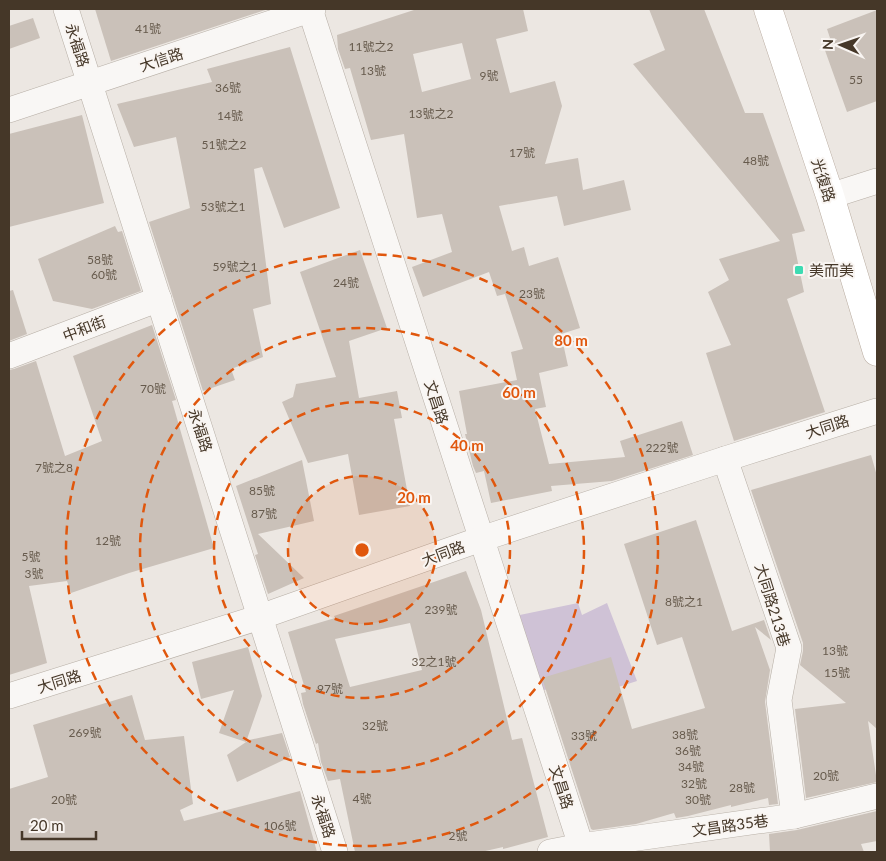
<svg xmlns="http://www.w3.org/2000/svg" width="886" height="861" font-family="Lato,'Noto Sans TC',sans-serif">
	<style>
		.green { fill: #cfc2d6 }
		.building { fill: #cac1b9; fill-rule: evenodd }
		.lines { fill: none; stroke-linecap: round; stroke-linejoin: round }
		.minor-casing { stroke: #b7afa6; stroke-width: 26 }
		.major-casing { stroke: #b9aca0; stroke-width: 29 }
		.minor { stroke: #f9f7f5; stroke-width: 25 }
		.major { stroke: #fff; stroke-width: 28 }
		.ring { fill: none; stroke: #e0570d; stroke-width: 2.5; stroke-dasharray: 9 6 }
		.poi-dot { fill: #3cdbb2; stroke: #f9f5f2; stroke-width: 2 }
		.labels { text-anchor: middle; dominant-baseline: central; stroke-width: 4; stroke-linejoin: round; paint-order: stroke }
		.number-label { font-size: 12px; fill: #665a4c }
		.street-label { font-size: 15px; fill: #453728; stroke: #f9f5f2 }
		.poi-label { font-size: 15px; fill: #453728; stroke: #f9f5f2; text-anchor: start }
		.centre { fill: #e0570d; stroke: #f9f5f2; stroke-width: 2.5 }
		.ring-label { font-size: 15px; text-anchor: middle; font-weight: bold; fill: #e0570d; stroke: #f9f5f2; stroke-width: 4; stroke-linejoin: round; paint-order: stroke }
	</style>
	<rect width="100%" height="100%" fill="#ece7e2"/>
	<path class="green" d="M578,603L582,615L607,603L637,681L612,689L603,668L534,694L510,617Z"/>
	<g class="building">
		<path d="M95,9H268L111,61Z"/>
		<path d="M417,9H523L528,31L496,39L510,93L555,81L562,106L545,164L578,158L583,190L624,180L631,210L564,226L557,196L499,206L512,251L524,247L529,266L558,257L580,328L561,334L568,366L539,373L546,407L535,409L549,464L625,457L620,441L682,421L693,455L612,481L551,486L552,491L491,503L484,471L476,473L473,466L465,434H467L459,391L517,380L511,352L523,349L505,294L497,296L489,272L423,297L412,267L452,252L442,214L417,218L404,134L371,140L350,68L345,69L338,49L337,35ZM462,43L471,79L422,92L413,54Z"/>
		<path d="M649,9H704L745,113H763L805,231L792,234L804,292L787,299L825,412L734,441L706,353L731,345L708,292L729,280L719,259L780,241L633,64L665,50Z"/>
		<path d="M877,10V101L847,112L822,42L830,38L827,29Z"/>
		<path d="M33,18L40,38L9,49V26Z"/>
		<path d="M290,47L340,208L284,228L262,167L254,169L271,304L253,309L263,357L231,369L235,380L203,391L149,222L190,208L176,137L134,147L117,104L212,82L207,69Z"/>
		<path d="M82,115L104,203L9,227V134Z"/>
		<path d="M115,226L118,232L122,231L141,291L92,309L53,301L38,259Z"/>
		<path d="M360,250L387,328L349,341L359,398L397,391L402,418L394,419L410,506L359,515L348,454L308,463L282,402L293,397L296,384L336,377L300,272Z"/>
		<path d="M13,290L27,334L9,341V291Z"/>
		<path d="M152,325L176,400L172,401L214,548L129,573L71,593L67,581L29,586L47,663L9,675V370L14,369L36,361L65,456L102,441L73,356Z"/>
		<path d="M871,455L877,476V729L868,721L877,782L806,798L795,709L846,703L800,665L803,651V643L751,490Z"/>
		<path d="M302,460L314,521L258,534L304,578L268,594L255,555L258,554L236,486Z"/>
		<path d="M696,520L732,631L764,620L771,640L755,627L770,670L765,702L778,804L769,805L768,798L731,807V805L688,816L676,818L674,813L636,824L593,830L591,829L542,678L611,657L632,729L705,708L682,637L657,645L624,544Z"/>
		<path d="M466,571L481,610L512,740L522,738L548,837L503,849V847L481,852H355L340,779L328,781L321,762L318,743L316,744L303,704L301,693L306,692L288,632L335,618L334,616ZM410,623L422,670L350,687L335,639Z"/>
		<path d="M248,647L262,696L246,742L219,733L234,690L201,699L192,662Z"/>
		<path d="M132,695L145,740L184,736L193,804L180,810L184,821L300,791L317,852H9V789L48,777L33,725Z"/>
		<path d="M282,733L290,757L237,782L227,755L249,740Z"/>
		<path d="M877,811V841L861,844L864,852H770L769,834L797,830Z"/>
	</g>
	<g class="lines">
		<g class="minor-casing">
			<g id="minor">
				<path d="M66,9L335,852"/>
				<path d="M310,9L583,852"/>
				<path d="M9,110L313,9"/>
				<path d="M830,196L877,181"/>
				<path d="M9,356L159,299"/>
				<path d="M725,459L789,648L779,700L794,816"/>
				<path d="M9,696L260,617L481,539L725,459L877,411"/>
				<path d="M550,852L581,846L794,816L877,796"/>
			</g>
		</g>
		<g class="major-casing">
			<path id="major" d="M768,9L830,196L877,352"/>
		</g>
		<use href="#minor" class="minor"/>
		<use href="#major" class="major"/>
	</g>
	<circle cx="362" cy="550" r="74" fill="#e0570d" fill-opacity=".12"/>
	<g class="ring">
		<circle cx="362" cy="550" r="74"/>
		<circle cx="362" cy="550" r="148"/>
		<circle cx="362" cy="550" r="222"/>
		<circle cx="362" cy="550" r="296"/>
	</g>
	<rect class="poi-dot" x="794" y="265" width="10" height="10" rx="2.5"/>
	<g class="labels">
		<g class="number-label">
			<text x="148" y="28">41號</text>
			<text x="371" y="46">11號之2</text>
			<text x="373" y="70">13號</text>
			<text x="489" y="75">9號</text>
			<text x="856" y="79">55</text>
			<text x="228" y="87">36號</text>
			<text x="431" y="113">13號之2</text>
			<text x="230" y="115">14號</text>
			<text x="224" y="144">51號之2</text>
			<text x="522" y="152">17號</text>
			<text x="756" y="160">48號</text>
			<text x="223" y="206">53號之1</text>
			<text x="100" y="259">58號</text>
			<text x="235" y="266">59號之1</text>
			<text x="104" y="274">60號</text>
			<text x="346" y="282">24號</text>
			<text x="532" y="293">23號</text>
			<text x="153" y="388">70號</text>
			<text x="662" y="447">222號</text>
			<text x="54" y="467">7號之8</text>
			<text x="262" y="490">85號</text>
			<text x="264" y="513">87號</text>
			<text x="108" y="540">12號</text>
			<text x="31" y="556">5號</text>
			<text x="34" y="573">3號</text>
			<text x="684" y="601">8號之1</text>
			<text x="441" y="609">239號</text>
			<text x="835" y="650">13號</text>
			<text x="434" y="661">32之1號</text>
			<text x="837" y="672">15號</text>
			<text x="330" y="688">97號</text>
			<text x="375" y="725">32號</text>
			<text x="85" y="732">269號</text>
			<text x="685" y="734">38號</text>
			<text x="584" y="735">33號</text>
			<text x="688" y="750">36號</text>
			<text x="691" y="766">34號</text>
			<text x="826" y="775">20號</text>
			<text x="694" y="783">32號</text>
			<text x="742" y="787">28號</text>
			<text x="362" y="798">4號</text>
			<text x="64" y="799">20號</text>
			<text x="698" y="799">30號</text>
			<text x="280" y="825">106號</text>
			<text x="458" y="835">2號</text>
		</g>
		<g class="street-label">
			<text transform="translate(78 45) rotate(72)">永福路</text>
			<text transform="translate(161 59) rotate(-18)">大信路</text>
			<text transform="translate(824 180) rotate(72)">光復路</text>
			<text transform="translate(84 328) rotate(-21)">中和街</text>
			<text transform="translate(437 402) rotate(72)">文昌路</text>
			<text transform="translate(827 426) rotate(-18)">大同路</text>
			<text transform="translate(201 430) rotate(72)">永福路</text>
			<text transform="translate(443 553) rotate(-20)">大同路</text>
			<text transform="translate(773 605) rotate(73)">大同路213巷</text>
			<text transform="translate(59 681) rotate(-17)">大同路</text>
			<text transform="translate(562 787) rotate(72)">文昌路</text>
			<text transform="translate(324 816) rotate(72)">永福路</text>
			<text transform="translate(730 825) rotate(-8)">文昌路35巷</text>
		</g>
		<g class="poi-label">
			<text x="809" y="270">美而美</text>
		</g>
	</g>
	<circle cx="362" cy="550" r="8" class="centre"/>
	<g class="ring-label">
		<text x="571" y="346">80 m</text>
		<text x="519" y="398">60 m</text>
		<text x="467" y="451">40 m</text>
		<text x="414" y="503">20 m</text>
	</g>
	<rect width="886" height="861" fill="none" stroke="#453728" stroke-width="20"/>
	<g transform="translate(841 45) rotate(272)" stroke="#f9f5f2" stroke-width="4" paint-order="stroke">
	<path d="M0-4L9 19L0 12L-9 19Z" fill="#453728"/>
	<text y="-8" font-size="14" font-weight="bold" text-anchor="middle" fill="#453728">N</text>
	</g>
	<path d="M22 831v8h74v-8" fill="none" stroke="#453728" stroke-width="2.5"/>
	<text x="30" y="831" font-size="15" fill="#453728" stroke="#f9f5f2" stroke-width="4" paint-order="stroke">20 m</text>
</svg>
